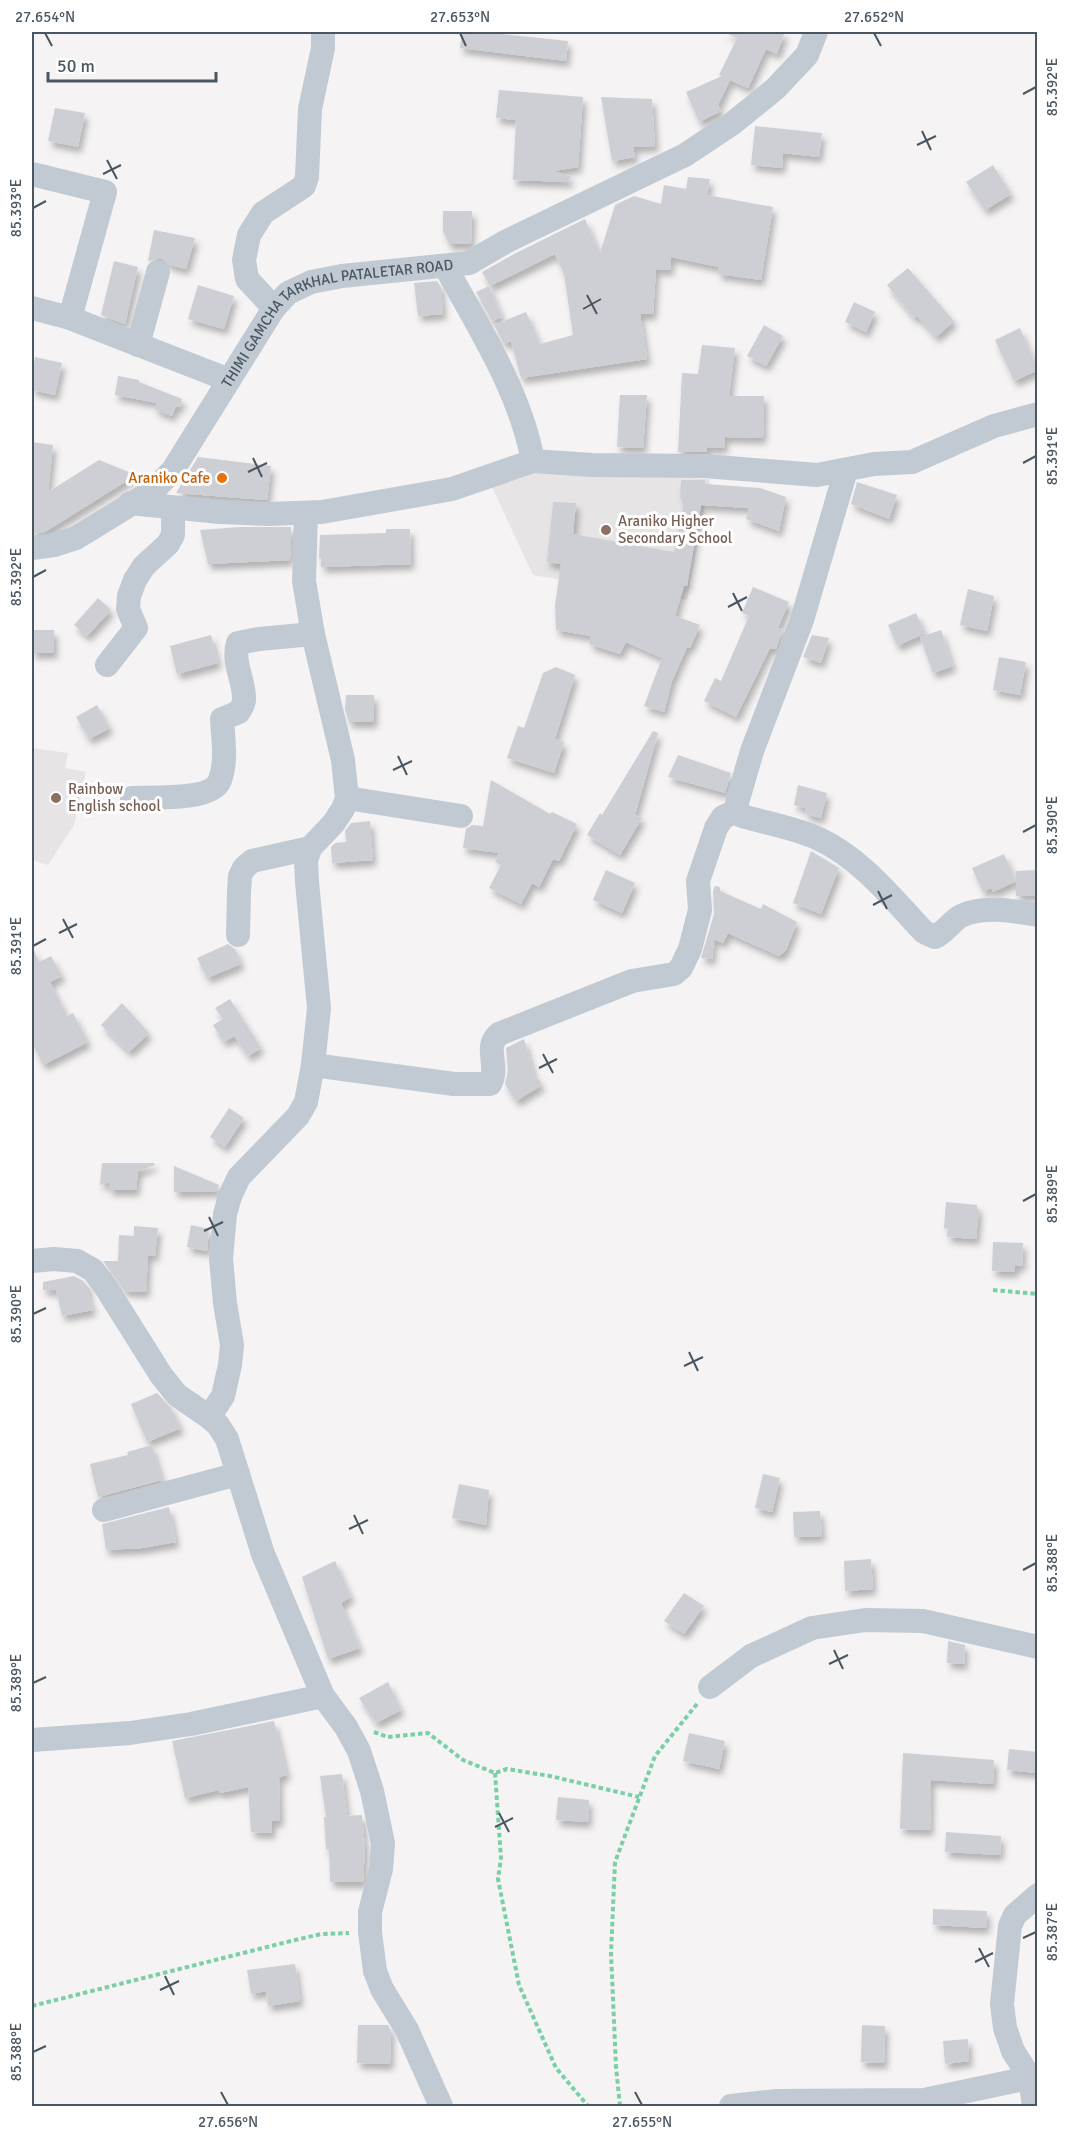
<svg xmlns="http://www.w3.org/2000/svg" width="1069" height="2138" font-family="Signika,sans-serif">
	<style>
		.education { fill: #e6e4e5 }
		.building { fill: #cdcfd5; filter: url(#shadow) }
		.lines { fill: none; stroke-linecap: round; stroke-linejoin: round }
		.path { stroke: #7ad0a6; stroke-width: 4; stroke-dasharray: 4.5 3; stroke-linecap: butt }
		.minor { stroke: #c1cad2; stroke-width: 24 }
		.ticks { fill: none; stroke: #4a5661; stroke-width: 2 }
		.food-dot { fill: #e8710a; stroke: #fff; stroke-width: 2 }
		.education-dot { fill: #8d6e63; stroke: #fff; stroke-width: 2 }
		.labels { text-anchor: middle; dominant-baseline: central; stroke-width: 6; stroke-linejoin: round; paint-order: stroke }
		.street-label { font-size: 15px; fill: #4a5661; stroke: #fff }
		.food-label { font-size: 15px; fill: #c56008; stroke: #fff; text-anchor: end }
		.education-label { font-size: 15px; fill: #785e54; stroke: #fff; text-anchor: start }
		.neatline { fill: none; stroke: #4a5661; stroke-width: 2 }
		.ticks-label { font-size: 15px; text-anchor: middle; fill: #4a5661 }
	</style>
	<defs>
		<filter id="shadow"><feDropShadow dx="3.5" dy="6" stdDeviation="3" flood-color="#0004"/></filter>
	</defs>
	<rect width="100%" height="100%" fill="#f5f3f3"/>
	<g class="education">
		<path d="M551,467L710,479L687,600L533,575L491,485Z"/>
		<path d="M32,748L68,753L65,768L86,772L74,825L48,865L32,860Z"/>
	</g>
	<g class="building">
		<path d="M462,32H482L568,41L566,61L460,48Z"/>
		<path d="M724,32H785L777,54L766,49L748,88L730,80L718,105L721,111L699,122L686,92L722,76L719,75L737,38Z"/>
		<path d="M499,90L583,97L578,167L553,171L570,176L569,182L513,180L516,120L496,118Z"/>
		<path d="M601,97L652,99L655,146L633,147L635,157L612,161Z"/>
		<path d="M55,108L85,113L78,147L48,141Z"/>
		<path d="M755,126L822,133L819,157L783,153L782,168L751,165Z"/>
		<path d="M993,165L1011,194L985,210L966,182Z"/>
		<path d="M688,177L710,179L707,195L773,207L761,280L718,274L719,267L671,257L670,270L656,269L653,314H640L647,359L521,378L511,341L504,344L494,325L526,312L540,344L573,335L564,274L555,254L490,286L482,272L514,254L585,219L600,253L615,205L634,196L661,204L664,185L686,189Z"/>
		<path d="M443,211H472L471,244H449L443,231Z"/>
		<path d="M154,230L195,238L186,269L170,265L161,258L148,261Z"/>
		<path d="M114,261L138,267L125,324L101,315Z"/>
		<path d="M908,268L954,321L936,337L917,316L914,318L887,285Z"/>
		<path d="M437,281L441,287L443,314L418,316L414,283Z"/>
		<path d="M198,285L234,296L224,329L188,319Z"/>
		<path d="M489,286L502,317L492,321L476,292Z"/>
		<path d="M854,302L875,312L866,332L845,322Z"/>
		<path d="M764,325L783,336L766,366L747,356Z"/>
		<path d="M1020,328L1038,370L1014,381L995,340Z"/>
		<path d="M702,345L735,348L729,396H764L763,438L725,437L724,448L707,447V452H678L682,373L698,374Z"/>
		<path d="M35,357L62,363L55,395L32,390V376Z"/>
		<path d="M118,376L139,380V382L182,399L180,407L176,406L172,416L154,409L157,403L115,395Z"/>
		<path d="M620,395H647L643,448L617,447Z"/>
		<path d="M32,442L53,445L48,492L99,460L136,475L45,532L32,534Z"/>
		<path d="M198,457L271,466L267,500L176,493Z"/>
		<path d="M681,480H705V484L760,488L786,497L779,531L746,519L749,508L701,505L687,586H684L675,616L700,625L690,648L687,647L672,681L664,712L644,706L662,658L626,642L620,654L589,644L591,636L556,630L555,605L561,564L547,562L553,502L576,503L573,534L674,552L685,498H680Z"/>
		<path d="M857,482L897,495L889,519L851,504Z"/>
		<path d="M240,527H291L290,560L208,564L200,530Z"/>
		<path d="M386,529H410L411,564L321,567V558H319L320,535L386,533Z"/>
		<path d="M753,587L789,602L778,628L783,629L776,649L770,648L736,717L704,701L715,678L721,681L749,616L742,613Z"/>
		<path d="M968,589L994,596L987,631L960,625Z"/>
		<path d="M98,598L111,610L87,636L74,625Z"/>
		<path d="M916,613L925,633L897,646L888,625Z"/>
		<rect x="32" y="630" width="22" height="23"/>
		<path d="M941,630L953,666L933,673L920,637Z"/>
		<path d="M211,635L218,663L177,674L170,646Z"/>
		<path d="M812,635L829,638L821,663L803,657Z"/>
		<path d="M999,657L1026,662L1020,695L993,690Z"/>
		<path d="M556,667L575,675L555,739L564,742L554,773L507,758L518,726L524,728L543,673Z"/>
		<path d="M346,695H374V722H349L345,709Z"/>
		<path d="M97,705L110,728L89,739L76,717Z"/>
		<path d="M653,731L658,733L635,815L642,818L620,855L587,835L600,813L602,815Z"/>
		<path d="M678,755L731,773L725,793L668,777Z"/>
		<path d="M491,780L550,814L552,812L577,824L559,861L553,859L539,887L532,883L521,904L489,888L501,865L495,862L499,853L463,848L466,829L472,825L483,826Z"/>
		<path d="M798,785L827,793L821,818L805,814L806,808L794,805Z"/>
		<path d="M370,821L373,860L332,863L331,847L335,843L346,842L345,831L351,823Z"/>
		<path d="M811,851L839,868L821,914L793,903Z"/>
		<path d="M1004,854L1016,881L993,892L991,888L983,892L972,868Z"/>
		<path d="M606,870L635,883L622,913L593,900Z"/>
		<path d="M1038,870V895L1016,896V871Z"/>
		<path d="M715,886L720,887V891L761,909L763,904L797,922L786,950L779,956L728,933L723,943L714,939L712,959L701,958L714,914L713,891Z"/>
		<path d="M228,944L235,949L241,964L207,978L197,958Z"/>
		<path d="M32,946L39,962L51,956L62,976L50,982L67,1016L73,1013L88,1042L43,1065L32,1042Z"/>
		<path d="M230,999L261,1048L248,1056L234,1036L224,1042L213,1025L223,1019L215,1008Z"/>
		<path d="M122,1003L149,1033L129,1052L101,1025Z"/>
		<path d="M524,1039L534,1074L542,1085L516,1101L505,1084L508,1070L506,1048Z"/>
		<path d="M229,1108L244,1118L225,1147L210,1137Z"/>
		<path d="M102,1163H154L155,1165L138,1171L136,1190H109V1182L100,1185Z"/>
		<path d="M174,1166L219,1185L217,1191L174,1192Z"/>
		<path d="M946,1202L977,1205V1209H979L976,1239L947,1237L948,1229L944,1228Z"/>
		<path d="M191,1225L209,1229L207,1251L187,1247Z"/>
		<path d="M134,1226L158,1228L155,1256L148,1255L146,1292L125,1291L103,1261H118L119,1235L134,1236Z"/>
		<path d="M993,1242L1023,1243L1022,1266L1015,1265V1272L992,1271Z"/>
		<path d="M74,1276L83,1281L91,1290H87L93,1310L62,1316L56,1290H43V1282Z"/>
		<path d="M157,1393L171,1408L181,1428L147,1442L131,1404Z"/>
		<path d="M152,1445L162,1480L98,1497L90,1464L128,1455L127,1452Z"/>
		<path d="M763,1474L780,1478L772,1512L755,1508Z"/>
		<path d="M459,1484L489,1490L486,1525L452,1518Z"/>
		<path d="M169,1507L176,1542L142,1548L106,1550L102,1524Z"/>
		<path d="M820,1511L822,1536L794,1537L793,1512Z"/>
		<path d="M871,1559L873,1589L845,1591L844,1561Z"/>
		<path d="M335,1561L351,1597L341,1603L360,1648L328,1659L302,1577Z"/>
		<path d="M684,1593L704,1606L684,1634L664,1621Z"/>
		<path d="M948,1641L965,1645L964,1664L947,1663Z"/>
		<path d="M388,1682L401,1710L376,1723L359,1698Z"/>
		<path d="M274,1721L287,1775L279,1777L280,1821H272V1833L251,1832L248,1787L220,1793L219,1790L185,1798L172,1741Z"/>
		<path d="M689,1733L725,1741L719,1769L683,1761Z"/>
		<path d="M1009,1749L1038,1752V1773L1007,1770Z"/>
		<path d="M903,1753L994,1760L993,1784L931,1780L930,1830L900,1829Z"/>
		<path d="M342,1774L347,1816L362,1815L365,1849L363,1882H330L329,1849H326L324,1817H326L320,1776Z"/>
		<path d="M558,1797L589,1800L588,1822L556,1820Z"/>
		<path d="M946,1832L1001,1836L1000,1855L945,1852Z"/>
		<path d="M933,1909L987,1911L986,1928L933,1925Z"/>
		<path d="M295,1964L300,2001L268,2006L266,1991L251,1994L247,1970Z"/>
		<path d="M358,2025H388L391,2031L390,2064L357,2063Z"/>
		<path d="M862,2025L885,2026L884,2063L861,2062Z"/>
		<path d="M968,2039L969,2061L945,2064L943,2041Z"/>
	</g>
	<g class="lines">
		<g class="path">
			<path d="M993,1290L1038,1294"/>
			<path d="M374,1732L388,1737L428,1733L463,1760L495,1773L507,1769L550,1776L639,1797"/>
			<path d="M495,1773L501,1858L498,1879L519,1985L556,2068L588,2106"/>
			<path d="M32,2006L291,1941L321,1934L349,1933"/>
			<path d="M620,2106L616,2067L611,1953L615,1862L655,1756L697,1704"/>
		</g>
		<g class="minor">
			<path d="M32,174L105,192L70,318"/>
			<path d="M445,266C479,328 520,391 533,461"/>
			<path d="M32,308L70,318L229,380"/>
			<path d="M274,308L247,279L244,260L249,235L263,213L304,186L307,177L310,109L323,48V32"/>
			<path d="M138,345L158,272"/>
			<path d="M846,470L802,620L752,751L737,803L738,811L742,816C766,823 794,828 817,838C861,858 892,898 924,932L935,937C945,932 952,921 961,916C984,905 1014,911 1038,915"/>
			<path d="M130,503L220,512L269,514L322,512L452,489L533,461L592,465L704,466L817,475L874,464L912,462L994,426L1038,414"/>
			<path id="s1" d="M32,548L54,545L76,538L154,490L173,470L274,308L288,293L311,282L342,276L469,263L507,241L685,155L733,123L775,89L807,55L816,32"/>
			<path d="M107,665L136,628L128,609L129,596L135,580L144,566L168,544L173,535V508"/>
			<path d="M132,798C152,797 213,801 220,780C227,761 223,738 222,719L239,712C241,708 245,703 244,698C244,679 232,663 238,643L259,639L313,634"/>
			<path d="M347,798L461,816"/>
			<path d="M310,848L306,861L307,882L319,1008L313,1065L454,1084H490C500,1067 483,1047 499,1034L632,981L674,974L681,968L690,949L700,910L698,881L716,828L723,817L738,811"/>
			<path d="M238,935L239,892L240,876L244,868L252,861L310,848L333,824L343,809L347,798L343,760L313,634L304,581L306,514"/>
			<path d="M32,1261L54,1259L77,1261L93,1270L105,1286L161,1375L177,1395L209,1417L218,1425L227,1439L263,1554L323,1696L346,1727L359,1751L372,1791L383,1843L381,1869L370,1912V1932L375,1971L382,1989L407,2030L441,2106"/>
			<path d="M209,1417L223,1396L230,1365L232,1345L225,1303L221,1259L225,1214L230,1196L239,1177L298,1116L306,1102L313,1065"/>
			<path d="M104,1510L238,1474"/>
			<path d="M710,1687L751,1656L812,1628L865,1620L923,1621L1038,1647"/>
			<path d="M32,1740L130,1733L191,1724L323,1696"/>
			<path d="M731,2106L777,2101L924,2100L1038,2076"/>
			<path d="M1034,2106L1030,2078L1013,2051L1005,2028L1002,2004L1010,1926L1015,1915L1038,1895"/>
		</g>
	</g>
	<path class="ticks" d="M45,33L52,46M460,33L466,46M874,33L881,46M1023,94L1036,87M922,131L931,150M917,145L936,136M107,160L117,179M103,174L121,165M33,208L46,201M587,295L597,314M583,309L601,299M253,458L262,477M1023,463L1036,456M248,472L267,463M33,577L46,570M733,593L742,611M728,607L747,597M398,756L407,775M393,770L412,761M1023,832L1036,825M878,891L887,909M873,905L892,895M63,919L73,938M59,933L77,924M33,946L46,939M543,1054L553,1073M539,1068L557,1059M1023,1201L1036,1194M209,1217L218,1236M204,1231L223,1222M33,1314L46,1308M689,1352L698,1371M684,1366L703,1357M354,1515L363,1534M349,1529L368,1520M1023,1570L1036,1563M834,1650L843,1669M829,1664L848,1655M33,1683L46,1677M499,1813L509,1832M495,1827L513,1818M1023,1938L1036,1932M979,1948L989,1967M975,1962L993,1953M165,1976L174,1995M160,1990L179,1981M33,2052L46,2046M221,2092L228,2105M635,2092L642,2105"/>
	<circle class="food-dot" cx="222" cy="478" r="6"/>
	<g class="education-dot">
		<circle cx="606" cy="530" r="6"/>
		<circle cx="56" cy="798" r="6"/>
	</g>
	<g class="labels">
		<g class="street-label">
			<text stroke="none"><textPath href="#s1" startOffset="404">THIMI GAMCHA TARKHAL PATALETAR ROAD</textPath></text>
		</g>
		<g class="food-label">
			<text x="210" y="478">Araniko Cafe</text>
		</g>
		<g class="education-label">
			<text x="618" y="521">Araniko Higher<tspan x="618" dy="17">Secondary School</tspan></text>
			<text x="68" y="789">Rainbow<tspan x="68" dy="17">English school</tspan></text>
		</g>
	</g>
	<rect width="1069" height="2138" fill="none" stroke="#ffffff" stroke-width="66"/>
	<path d="M48 72v9h168v-9" fill="none" stroke="#4a5661" stroke-width="3"/>
	<text x="57" y="72" font-size="18" fill="#4a5661" stroke="#ffffff" stroke-width="4.5" paint-order="stroke">50 m</text>
	<rect x="33" y="33" width="1003" height="2072" class="neatline"/>
	<g class="ticks-label">
		<text x="45" y="22">27.654°N</text>
		<text x="460" y="22">27.653°N</text>
		<text x="874" y="22">27.652°N</text>
		<text transform="translate(1052 87) rotate(-90)" y="5">85.392°E</text>
		<text transform="translate(16 208) rotate(-90)" y="5">85.393°E</text>
		<text transform="translate(1052 456) rotate(-90)" y="5">85.391°E</text>
		<text transform="translate(16 577) rotate(-90)" y="5">85.392°E</text>
		<text transform="translate(1052 825) rotate(-90)" y="5">85.390°E</text>
		<text transform="translate(16 946) rotate(-90)" y="5">85.391°E</text>
		<text transform="translate(1052 1194) rotate(-90)" y="5">85.389°E</text>
		<text transform="translate(16 1314) rotate(-90)" y="5">85.390°E</text>
		<text transform="translate(1052 1563) rotate(-90)" y="5">85.388°E</text>
		<text transform="translate(16 1683) rotate(-90)" y="5">85.389°E</text>
		<text transform="translate(1052 1932) rotate(-90)" y="5">85.387°E</text>
		<text transform="translate(16 2052) rotate(-90)" y="5">85.388°E</text>
		<text x="228" y="2127">27.656°N</text>
		<text x="642" y="2127">27.655°N</text>
	</g>
</svg>
